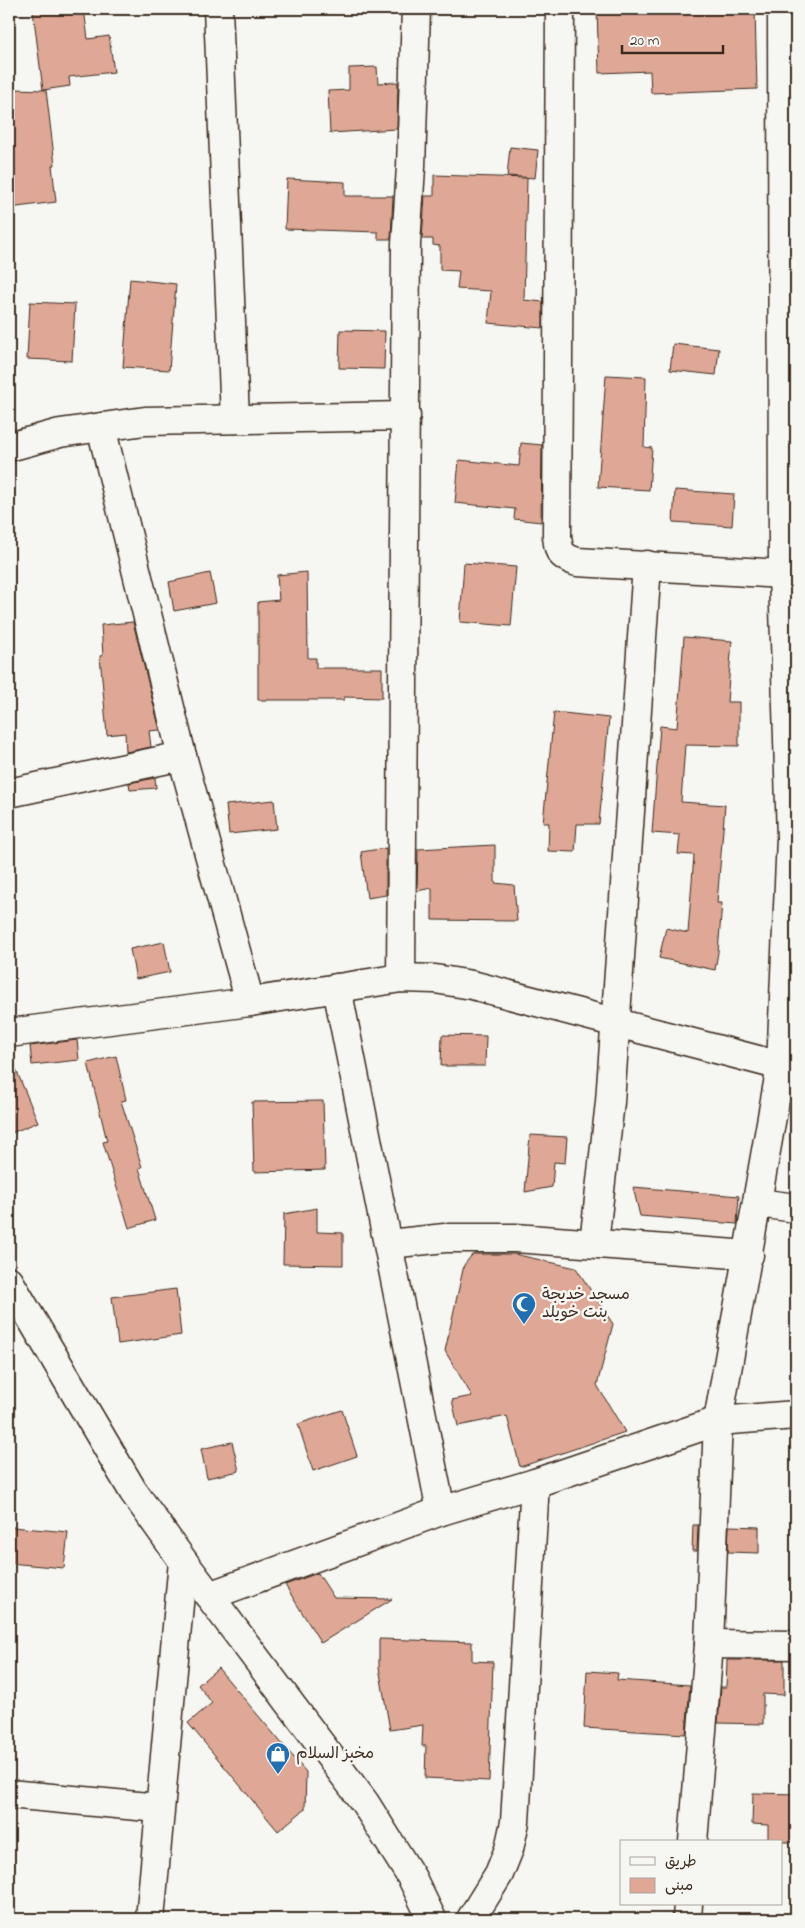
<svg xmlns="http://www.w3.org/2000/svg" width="805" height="1928" font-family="'Indie Flower','Playpen Sans Arabic',sans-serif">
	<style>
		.building { fill: #dfa896; stroke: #3b2a1e }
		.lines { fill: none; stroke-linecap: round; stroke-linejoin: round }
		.minor-casing { stroke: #3b2a1e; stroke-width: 31 }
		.tertiary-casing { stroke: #3b2a1e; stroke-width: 31 }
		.minor { stroke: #f6f6f2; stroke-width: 28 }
		.tertiary { stroke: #f6f6f2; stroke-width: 28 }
		.labels { text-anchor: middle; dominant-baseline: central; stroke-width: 5; stroke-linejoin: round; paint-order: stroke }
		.poi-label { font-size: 16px; fill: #3b2a1e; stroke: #f6f6f2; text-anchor: start }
	</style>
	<rect width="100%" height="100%" fill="#f6f6f2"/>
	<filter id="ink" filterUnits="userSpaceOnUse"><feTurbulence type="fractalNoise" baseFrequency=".02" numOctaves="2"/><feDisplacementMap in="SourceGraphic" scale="10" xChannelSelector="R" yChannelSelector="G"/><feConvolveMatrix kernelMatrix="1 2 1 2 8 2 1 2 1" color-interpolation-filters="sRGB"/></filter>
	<g filter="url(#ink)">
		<g class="building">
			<path d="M52,9H84L88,39L109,36L114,72L69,77L70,86L43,90L33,11Z"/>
			<path d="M597,9H755L757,89L651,93L650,71L599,73Z"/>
			<path d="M377,67L378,83L398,82L397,129L330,133L328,91L349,90V68Z"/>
			<path d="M14,89L46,90L55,165H52L56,202L9,208V124H12Z"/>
			<path d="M510,147L538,150L535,178L507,176Z"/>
			<path d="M434,175L527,178L524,300L543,302V328L488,323L491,291L457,289L459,271L440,270V246L433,245V239H422L425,196H434Z"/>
			<path d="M287,179L345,182V196H393L391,239H378V232L285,229Z"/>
			<path d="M130,279L176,284L169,370L123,367Z"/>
			<path d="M30,302L75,304L72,361L27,359Z"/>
			<path d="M340,330L385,331L384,369L339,368Z"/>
			<path d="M673,344L719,349L716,375L670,370Z"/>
			<path d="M606,375L646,377L644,447L652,448L649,490L598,487Z"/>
			<path d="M521,443L542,445L541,522L514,519L515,509L455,503L459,460L519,466Z"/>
			<path d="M675,490L734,494L732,526L673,522Z"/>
			<path d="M464,563L516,567L511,626L460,622Z"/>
			<path d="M307,572L308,658H316V668H382V698L344,697V700H258V602L279,600L277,575Z"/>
			<path d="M210,573L216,603L174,611L169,582Z"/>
			<path d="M133,622L160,730L149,731L151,747L126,752L125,733L107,735L100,656L103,655L101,625Z"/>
			<path d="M684,637L732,641L727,702H739V746L685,745L681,802L725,805L717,903H722L718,952L715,970L659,958L666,928L688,933L694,855L678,854L680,835L652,833L660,726L677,728Z"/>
			<path d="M554,712L609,718L599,824H577L575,852L548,851L549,823H543Z"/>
			<path d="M155,778L156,788L130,790L129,783Z"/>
			<path d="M274,800L277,829L229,834L226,805Z"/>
			<path d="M495,845V883L514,885L517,921L432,920V888L417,891L418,849Z"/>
			<path d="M386,848V895L367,898L361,852Z"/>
			<path d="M164,942L170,972L136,979L130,949Z"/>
			<path d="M442,1035L486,1036L485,1066H441Z"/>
			<path d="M77,1040L79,1060L32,1065L30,1046Z"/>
			<path d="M9,1053L38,1122L9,1134Z"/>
			<path d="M116,1056L126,1100L121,1101L142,1167L139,1168L155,1220L129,1228L103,1142L107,1141L88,1063Z"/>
			<path d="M323,1101L325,1170L254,1172L252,1102Z"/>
			<path d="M530,1135L567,1137L565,1163L554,1162L552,1187L525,1192Z"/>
			<path d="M633,1187L739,1196L737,1224L640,1216Z"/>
			<path d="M317,1208V1232L343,1233V1265L283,1264L284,1214Z"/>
			<path d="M475,1254H514L576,1268L613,1324L597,1385L625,1432L520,1467L507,1416L458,1426L452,1400L472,1396L445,1351L464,1265L472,1255Z"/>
			<path d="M176,1289L181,1335L118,1344L112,1297Z"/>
			<path d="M342,1410L357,1456L313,1471L298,1424Z"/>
			<path d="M232,1442L239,1471L207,1478L201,1449Z"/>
			<path d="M693,1525H698L697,1551H692Z"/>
			<path d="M729,1526L759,1527V1553L728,1552Z"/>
			<path d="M12,1527L68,1532L64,1568L9,1563Z"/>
			<path d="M318,1573L334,1598L392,1599L321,1643L285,1585Z"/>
			<path d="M379,1639L472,1642V1661L493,1662L489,1781L425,1778L426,1746H422L423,1725L390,1730L379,1667Z"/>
			<path d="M727,1660H784V1695L763,1694V1724L718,1723L721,1687H726Z"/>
			<path d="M218,1668L306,1772L305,1809L278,1831L188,1723L212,1703L198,1685Z"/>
			<path d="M587,1671L618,1673L617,1680L690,1685L686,1734L584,1728Z"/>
			<path d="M753,1793L796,1794V1842H768V1825L752,1824Z"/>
		</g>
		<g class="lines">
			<g class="minor-casing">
				<g id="minor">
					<path d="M218,9L235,419"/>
					<path d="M560,9L557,536C559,553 560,556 577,562L783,574"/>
					<path d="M101,427L182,756L250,1002"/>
					<path d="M9,447L60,433L145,421L406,416"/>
					<path d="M9,793L182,756"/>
					<path d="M401,978L406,244L411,167L416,9"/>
					<path d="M337,988L441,1511"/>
					<path d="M9,1033L250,1002L401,978L435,979L472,985L781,1066"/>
					<path d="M758,1203L796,1208"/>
					<path d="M594,1243L610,1102L647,565"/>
					<path d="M389,1244L445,1238H515L749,1255"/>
					<path d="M209,1596L441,1511L535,1483L718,1421L796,1415"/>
					<path d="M709,1644L796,1645"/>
					<path d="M9,1794L159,1808"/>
					<path d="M693,1842L709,1644L718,1421L781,1066L791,838L783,574L782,9"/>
					<path d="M150,1919L183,1561"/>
					<path d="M471,1919L499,1874L509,1849L515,1822L535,1483"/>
					<path d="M687,1919L688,1904"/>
				</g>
			</g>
			<g class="tertiary-casing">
				<path id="tertiary" d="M9,1281L133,1491L183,1561L365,1803L412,1878L432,1919"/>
			</g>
			<use href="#minor" class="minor"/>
			<use href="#tertiary" class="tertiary"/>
		</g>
	</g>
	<defs>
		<g id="mosque-pin" transform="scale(1.25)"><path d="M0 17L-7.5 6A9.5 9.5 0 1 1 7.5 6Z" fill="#1f6fb2" stroke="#f6f6f2"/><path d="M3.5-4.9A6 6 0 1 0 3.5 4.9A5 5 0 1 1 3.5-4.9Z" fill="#fff"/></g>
		<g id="shop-pin" transform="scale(1.25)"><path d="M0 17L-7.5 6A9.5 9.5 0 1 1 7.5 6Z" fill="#1f6fb2" stroke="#f6f6f2"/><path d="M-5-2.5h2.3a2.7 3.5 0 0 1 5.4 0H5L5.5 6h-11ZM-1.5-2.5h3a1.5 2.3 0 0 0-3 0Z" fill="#fff"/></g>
	</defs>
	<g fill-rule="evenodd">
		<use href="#mosque-pin" x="524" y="1304"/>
		<use href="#shop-pin" x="278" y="1754"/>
	</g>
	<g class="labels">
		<g class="poi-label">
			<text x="542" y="1295">مسجد خديجة<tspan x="542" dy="18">بنت خويلد</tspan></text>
			<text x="296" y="1754">مخبز السلام</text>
		</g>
	</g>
	<rect width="805" height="1928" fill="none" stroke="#f6f6f2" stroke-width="30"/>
	<rect x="15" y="15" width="775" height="1898" fill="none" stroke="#3b2a1e" stroke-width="2" filter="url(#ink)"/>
	<rect x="620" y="1840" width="162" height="65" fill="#f6f6f2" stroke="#aba49d"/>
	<rect x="630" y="1857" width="25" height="8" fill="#f6f6f2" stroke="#aba49d"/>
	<text x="665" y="1866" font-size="15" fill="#3b2a1e">طريق</text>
	<rect x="630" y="1878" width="25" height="15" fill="#dfa896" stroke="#aba49d"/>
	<text x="665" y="1890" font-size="15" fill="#3b2a1e">مبنى</text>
	<path d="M622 45v8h101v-8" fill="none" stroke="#3b2a1e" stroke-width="2.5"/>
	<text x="630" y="45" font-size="15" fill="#3b2a1e" stroke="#f6f6f2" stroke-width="4" paint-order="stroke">20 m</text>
</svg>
